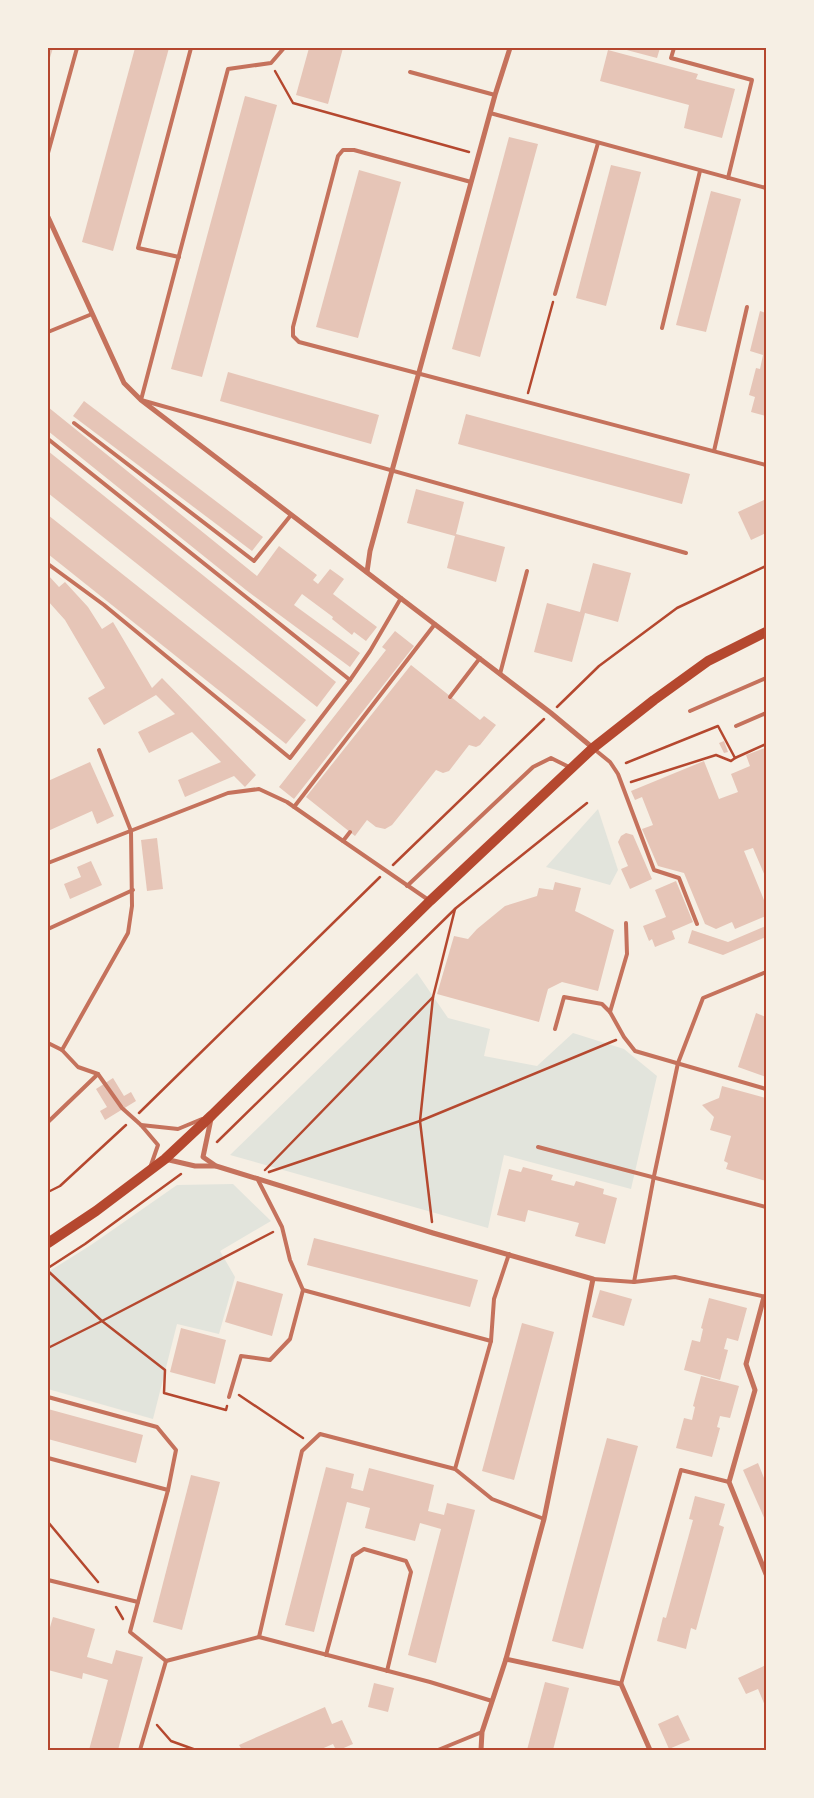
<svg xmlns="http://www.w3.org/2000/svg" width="814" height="1798" font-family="'Work Sans',sans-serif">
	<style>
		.green { fill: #e2e4dc }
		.building { fill: #e6c5b7 }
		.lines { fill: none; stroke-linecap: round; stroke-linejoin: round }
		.path { stroke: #b5482f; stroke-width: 2.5 }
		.service { stroke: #c5725c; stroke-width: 4 }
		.minor { stroke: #c5725c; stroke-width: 5 }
		.secondary { stroke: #b5482f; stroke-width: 10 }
		.neatline { fill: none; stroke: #b5482f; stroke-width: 2 }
	</style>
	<rect width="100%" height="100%" fill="#f6efe4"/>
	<g class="green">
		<path d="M598,809L618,870L610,885L546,867Z"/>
		<path d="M417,973L448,1018L490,1029L484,1056L537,1066L573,1033L624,1049L657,1076L631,1189L504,1155L488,1228L230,1155Z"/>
		<path d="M233,1184L271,1221L220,1251L235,1277L219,1334L177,1324L153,1419L48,1389V1272L91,1245L177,1185Z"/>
	</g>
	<g class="building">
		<path d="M48,48H53L48,64Z"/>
		<path d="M135,48H169L113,251L82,242Z"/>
		<path d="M309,48H343L328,104L296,95Z"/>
		<path d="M619,48H660L657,58Z"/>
		<path d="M608,50L698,74L696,79L735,89L722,138L684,128L689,105L600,81Z"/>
		<path d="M245,96L277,105L202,377L171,369Z"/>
		<path d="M509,137L538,144L480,357L452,349Z"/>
		<path d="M611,165L641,172L606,306L576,298Z"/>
		<path d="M359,170L401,182L358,338L316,327Z"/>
		<path d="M711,191L741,199L706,332L676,325Z"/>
		<path d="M760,311L766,313V416L751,412L755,397L749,395L756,368L760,369L763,355L750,351Z"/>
		<path d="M228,372L379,415L371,444L220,401Z"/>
		<path d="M84,401L263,537L252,551L73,416Z"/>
		<path d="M48,407L257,576L279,546L317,575L313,580L318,584L330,569L344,579L333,594L377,627L366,641L354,632L352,635L332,619L333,617L302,594L294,605L360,653L350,667L246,590L48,431Z"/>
		<path d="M466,414L690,474L682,504L458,444Z"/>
		<path d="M48,451L336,682L317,707L48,493Z"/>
		<path d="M416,489L464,502L456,534L505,547L496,582L447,568L455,536L407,523Z"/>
		<path d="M766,499V533L751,540L738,512Z"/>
		<path d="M48,515L306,720L286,744L48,554Z"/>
		<path d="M593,563L631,573L618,622L585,613L572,662L534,652L547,603L580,612Z"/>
		<path d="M48,575L59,587L65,582L88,607L102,629L113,622L152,688L162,678L256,775L245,787L234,776L185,797L178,780L221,762L192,732L149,753L138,732L175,714L156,695L104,725L88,698L105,688L65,620L48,601Z"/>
		<path d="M395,631L414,646L294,799L279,787L386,650L382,647Z"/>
		<path d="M411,665L480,720L484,716L496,725L480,745L476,747L469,745L449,771L443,773L436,770L392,825L385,829L376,827L367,820L355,836L306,797Z"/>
		<path d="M724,741L728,752L724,753L719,743Z"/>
		<path d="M765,748L766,752V854L765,855L766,860V875L765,876L753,848L744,851L766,905V916L735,929L732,922L716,929L705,924L684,873L658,866L642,829L653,825L642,797L635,800L631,791L704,761L719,799L738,792L731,774L750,766L746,755Z"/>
		<path d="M90,762L114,816L97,824L92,811L48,831V781Z"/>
		<path d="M626,833L633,835L652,879L630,889L621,869L628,866L618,842L621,836Z"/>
		<path d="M157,838L163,889L147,891L141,840Z"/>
		<path d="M91,861L102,885L70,899L64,884L81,877L77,867Z"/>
		<path d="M676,881L693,922L672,931L675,939L655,947L652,939L649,941L643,926L666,917L655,890Z"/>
		<path d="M555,882L581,888L575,911L614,930L598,991L562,982L548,989L539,1022L437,994L454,936L468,939L477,929L505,906L537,896L539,888L553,890Z"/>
		<path d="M766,926V937L723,955L688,943L692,930L728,942Z"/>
		<path d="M756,1013L766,1017V1077L738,1067Z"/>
		<path d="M113,1078L124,1096L131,1092L136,1101L105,1120L100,1111L107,1107L96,1089Z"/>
		<path d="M722,1086L766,1098V1181L726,1169L728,1163L724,1161L731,1136L710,1130L714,1117L702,1105L719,1098Z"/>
		<path d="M523,1167L553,1175L551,1180L574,1186L576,1181L604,1189L603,1194L617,1198L605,1244L575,1236L579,1223L528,1210L525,1222L497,1215L509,1169L521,1172Z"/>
		<path d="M314,1238L478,1280L470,1307L307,1265Z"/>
		<path d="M237,1281L283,1294L272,1336L225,1322Z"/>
		<path d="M600,1290L632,1299L624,1326L592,1317Z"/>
		<path d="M709,1298L747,1308L738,1341L727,1338L724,1349L728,1350L720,1380L684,1370L692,1340L700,1342L703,1329L701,1328Z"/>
		<path d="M522,1323L554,1332L514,1480L482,1471Z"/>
		<path d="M181,1328L226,1340L215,1384L170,1372Z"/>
		<path d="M701,1376L739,1386L730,1418L720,1416L717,1427L720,1428L712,1457L676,1448L684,1418L692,1420L695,1407L693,1406Z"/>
		<path d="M48,1409L143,1435L136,1463L48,1439Z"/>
		<path d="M607,1438L638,1446L583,1649L552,1641Z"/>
		<path d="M758,1463L766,1483V1522L743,1470Z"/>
		<path d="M326,1467L354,1474L351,1488L363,1491L369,1468L434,1485L428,1511L444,1515L447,1503L475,1510L436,1663L408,1655L441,1529L420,1523L415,1541L365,1528L370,1508L347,1502L314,1632L285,1625Z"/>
		<path d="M191,1475L220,1482L182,1630L153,1622Z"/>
		<path d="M695,1496L725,1504L719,1525L724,1527L696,1630L691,1628L686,1649L657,1641L663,1617L666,1618L693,1520L689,1519Z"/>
		<path d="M53,1617L95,1629L87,1657L112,1664L116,1650L143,1657L118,1750H89L108,1680L83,1673L82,1679L48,1670V1634Z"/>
		<path d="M766,1665V1708L758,1689L746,1694L738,1678Z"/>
		<path d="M545,1682L569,1688L553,1750H527Z"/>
		<path d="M374,1683L394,1688L388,1712L368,1707Z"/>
		<path d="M325,1707L332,1724L342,1720L353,1744L339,1750H336L333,1744L319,1750H242L239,1745Z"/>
		<path d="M678,1715L690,1740L669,1749L658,1724Z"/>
	</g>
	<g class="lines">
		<g class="path">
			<path d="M275,71L293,103L469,152"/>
			<path d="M528,393L553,302"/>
			<path d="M557,707L599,666L677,608L766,566"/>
			<path d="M626,763L718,726L735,758L766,744"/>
			<path d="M631,782L716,755L731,761L735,758"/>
			<path d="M393,865L544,719"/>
			<path d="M139,1113L380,877"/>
			<path d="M217,1142L456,908L587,803"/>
			<path d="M265,1170L433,997"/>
			<path d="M269,1172L420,1121L616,1040"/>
			<path d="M48,1192L60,1186L126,1125"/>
			<path d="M432,1222L420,1121L433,997L455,909"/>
			<path d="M48,1268L85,1244L181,1174"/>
			<path d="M48,1271L102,1321L165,1370L164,1393L226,1410L227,1406"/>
			<path d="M48,1348L102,1321L273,1232"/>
			<path d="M239,1395L303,1438"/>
			<path d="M48,1522L98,1582"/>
			<path d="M116,1607L123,1619"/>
			<path d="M157,1725L171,1741L196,1750"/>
		</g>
		<g class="service">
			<path d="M284,48L271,63L228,69L141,400L686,553"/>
			<path d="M674,48L671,58L752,80L728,178"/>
			<path d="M410,72L495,95"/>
			<path d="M490,113L766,188"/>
			<path d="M48,153L77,48"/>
			<path d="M471,182L354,150H343L338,156L293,327V336L299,342L766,465"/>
			<path d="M179,257L138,248L191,48"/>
			<path d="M555,294L598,143"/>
			<path d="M662,328L700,171"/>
			<path d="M48,332L92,314"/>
			<path d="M74,423L254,561L291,515"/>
			<path d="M48,439L350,680"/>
			<path d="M714,451L747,307"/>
			<path d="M48,564L104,605L290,758L350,680L370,651L401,598"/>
			<path d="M500,674L527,571"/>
			<path d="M450,697L480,658"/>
			<path d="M690,711L766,678"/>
			<path d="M736,726L766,713"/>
			<path d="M594,749L610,762L618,774L654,870L679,878L697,924"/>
			<path d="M294,807L435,624"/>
			<path d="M343,841L430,901"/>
			<path d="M48,863L228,793L259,789L287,802L343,841L350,832"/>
			<path d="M407,886L533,767L551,758L571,768"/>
			<path d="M626,923L627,954L610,1012L624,1037L635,1051L766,1089"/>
			<path d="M48,929L133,890"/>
			<path d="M555,1029L564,997L602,1004L610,1012"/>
			<path d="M48,1043L62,1050L78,1067L98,1074L122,1108L141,1125L158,1145L150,1168"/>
			<path d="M62,1050L128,933L132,906L131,831L99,750"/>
			<path d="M48,1122L98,1074"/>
			<path d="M141,1125L178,1129L202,1119"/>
			<path d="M538,1147L766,1207"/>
			<path d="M257,1178L282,1227L290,1260L303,1290L491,1341"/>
			<path d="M509,1254L494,1299L491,1341L455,1469L492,1499L544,1519"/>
			<path d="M593,1279L634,1282L675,1277L766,1297"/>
			<path d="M634,1282L654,1176L678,1063L703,998L766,972"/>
			<path d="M48,1397L157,1427L176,1450L168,1490"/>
			<path d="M229,1397L241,1356L270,1360L290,1339L303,1290"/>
			<path d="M48,1458L168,1490L130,1632L166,1661L259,1637L430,1682L492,1701"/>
			<path d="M48,1580L138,1602"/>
			<path d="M259,1637L302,1451L320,1434L455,1469"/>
			<path d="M326,1655L353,1556L364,1549L406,1561L411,1572L387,1671"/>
			<path d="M621,1684L681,1470L729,1482"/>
			<path d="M140,1750L166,1661"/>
			<path d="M438,1750L482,1732"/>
		</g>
		<g class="minor">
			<path d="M48,217L124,383L141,400L551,713L593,748"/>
			<path d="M367,572L370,551L495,95L510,48"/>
			<path d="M211,1119L203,1157L216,1166L433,1233L593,1279L544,1519L506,1659L482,1732L481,1750"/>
			<path d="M165,1159L195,1166H215"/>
			<path d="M764,1297L746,1364L755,1390L729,1482L766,1574"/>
			<path d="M506,1659L621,1684L650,1750"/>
		</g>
		<path class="secondary" d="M48,1243L96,1211L165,1159L212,1115L430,901L593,748L654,700L708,661L766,632"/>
	</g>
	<rect width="814" height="1798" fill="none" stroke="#f6efe4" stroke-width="98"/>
	<rect x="49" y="49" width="716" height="1700" class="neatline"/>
</svg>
